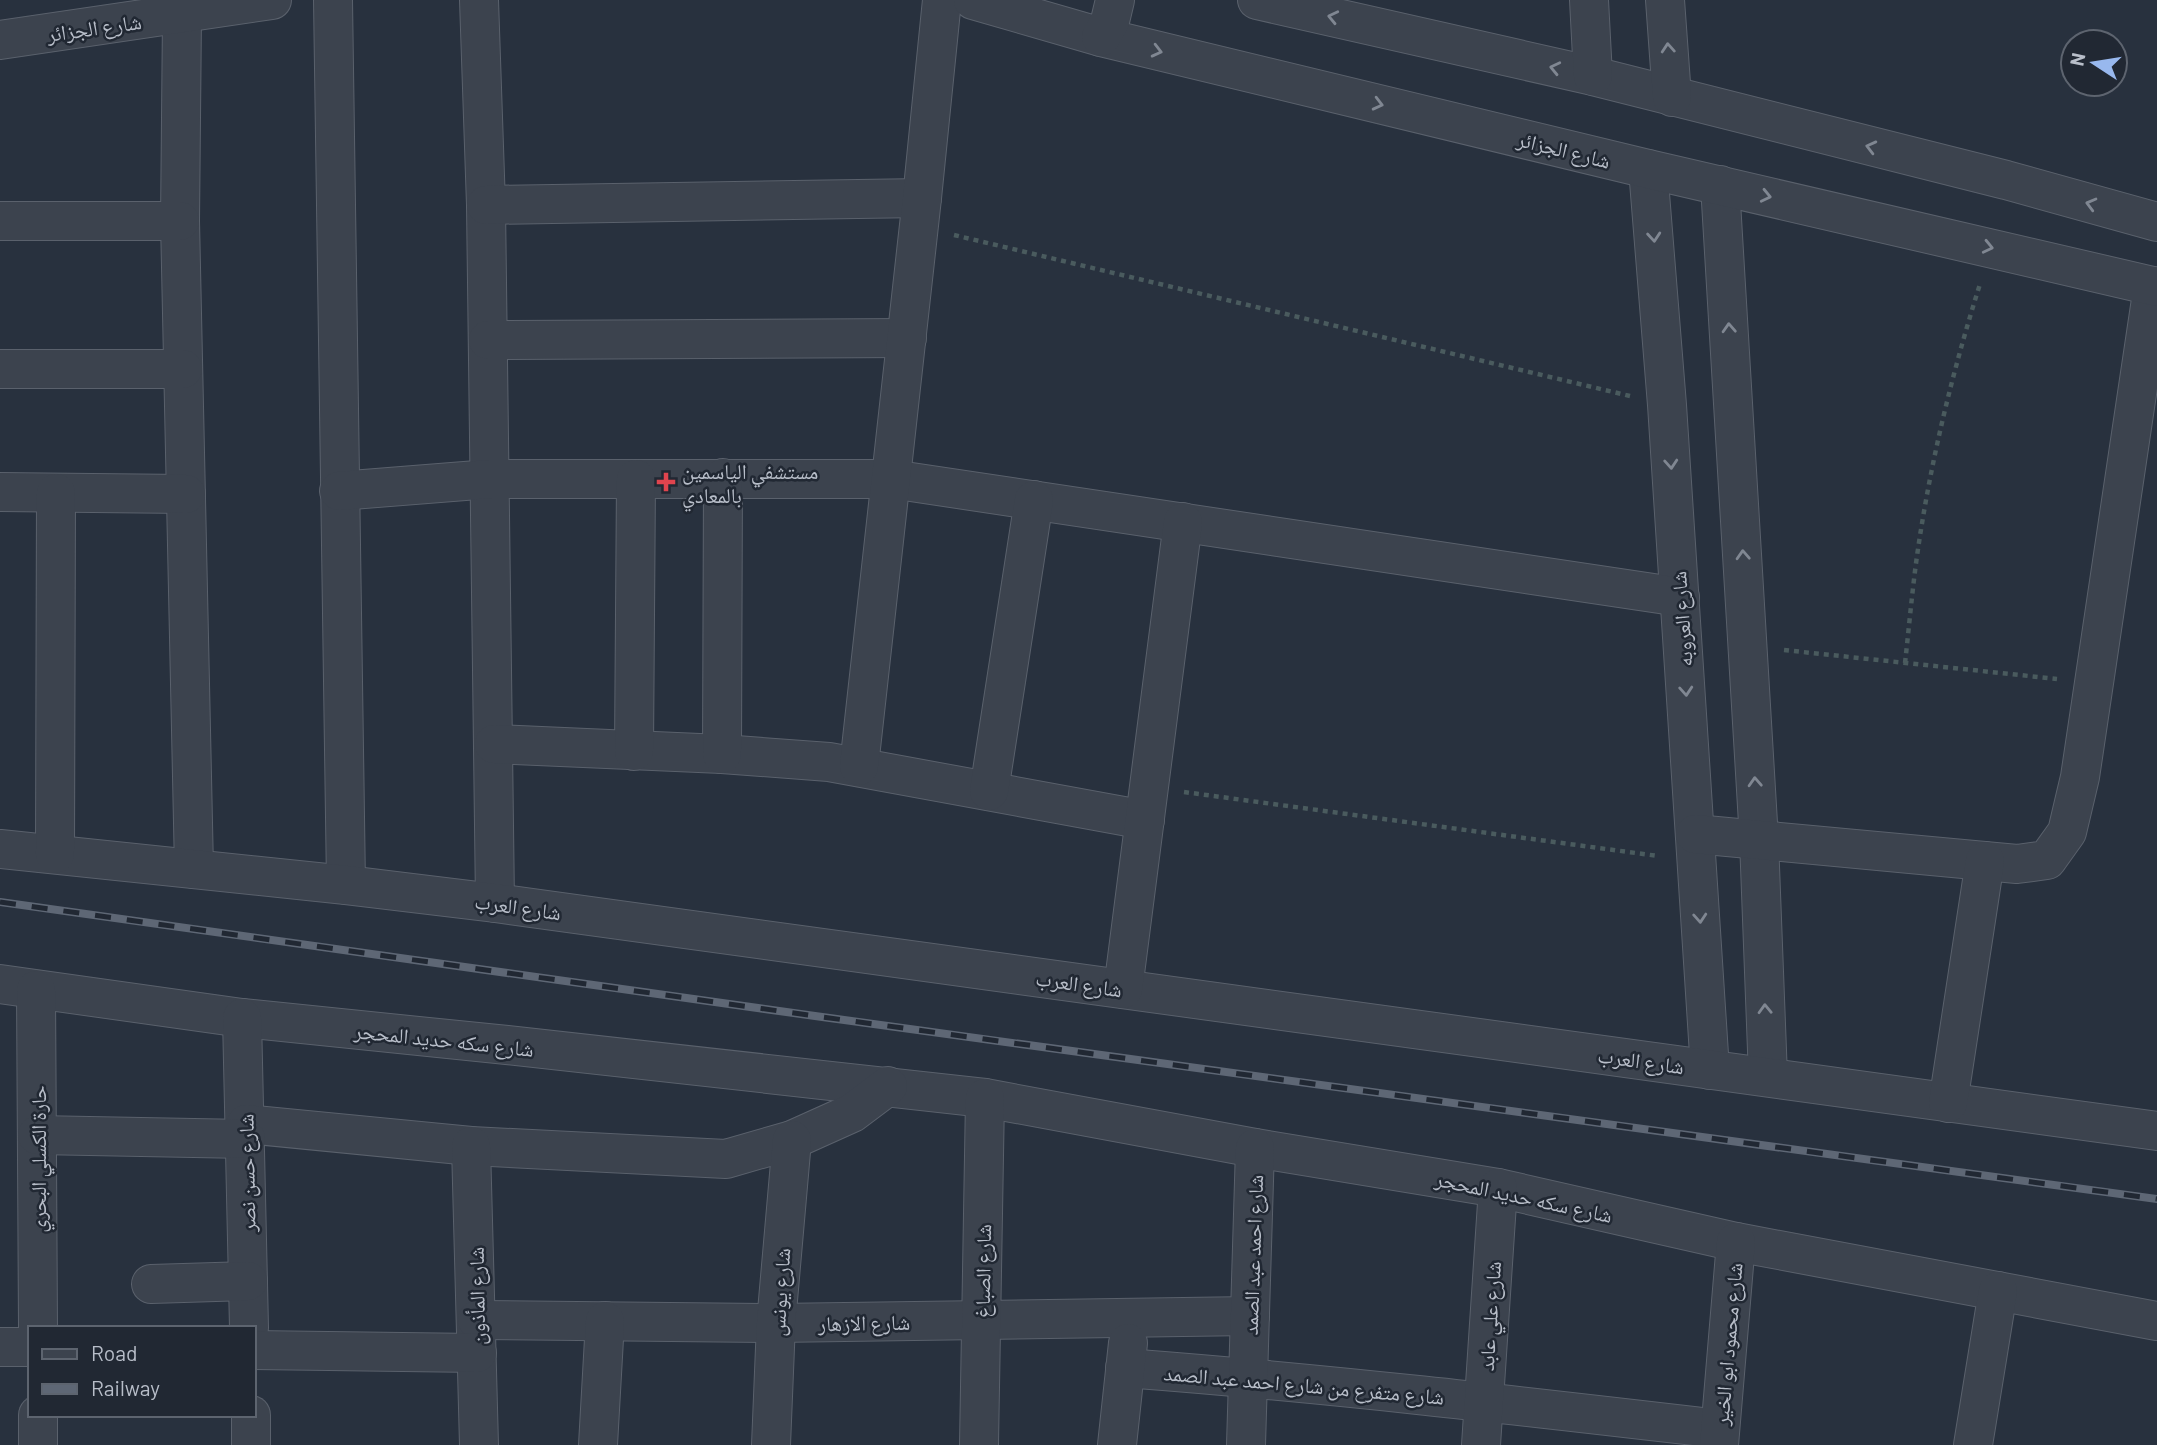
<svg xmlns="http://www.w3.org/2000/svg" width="2157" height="1445" font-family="Barlow,'Noto Naskh Arabic',sans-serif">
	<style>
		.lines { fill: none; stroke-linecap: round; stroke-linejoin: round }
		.minor-casing { stroke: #5a616c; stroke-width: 40 }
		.tertiary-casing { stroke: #5a616c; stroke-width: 40 }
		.path { stroke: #4a5b5e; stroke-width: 4.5; stroke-dasharray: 5 5; stroke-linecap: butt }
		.minor { stroke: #3c434e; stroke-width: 38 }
		.tertiary { stroke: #3c434e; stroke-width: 38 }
		.rail-casing { stroke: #5e6775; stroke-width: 8 }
		.rail { stroke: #212833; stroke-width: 5; stroke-dasharray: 16; stroke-linecap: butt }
		.oneway { stroke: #808792 }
		.health-dot { fill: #e0444e; stroke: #212833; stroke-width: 2.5 }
		.labels { text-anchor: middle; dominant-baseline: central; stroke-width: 5; stroke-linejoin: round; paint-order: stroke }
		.street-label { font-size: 21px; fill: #b8bec9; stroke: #212833 }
		.poi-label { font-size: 21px; fill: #b8bec9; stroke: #212833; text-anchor: start }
	</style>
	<rect width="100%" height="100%" fill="#28313e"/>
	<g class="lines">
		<g class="minor-casing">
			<g id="minor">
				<path d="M333,0L346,885"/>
				<path d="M479,0L486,205L495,903"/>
				<path d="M182,15L180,221L194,869"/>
				<path d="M1648,169L1667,405L1710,1070"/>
				<path d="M1720,185L1759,840L1768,1077"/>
				<path d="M486,205L922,198"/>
				<path d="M0,221H180"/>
				<path d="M488,340L907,338"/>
				<path d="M0,369H183"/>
				<path d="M339,491L490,479H891L1680,597"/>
				<path d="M0,492L186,494"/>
				<path d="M494,744L722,754L829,762L1145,820"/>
				<path d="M634,751L636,479"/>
				<path d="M722,754L723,478"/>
				<path d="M859,766L922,198L942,0"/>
				<path d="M989,791L1034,500"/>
				<path d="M1695,834L2017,864L2047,860L2067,832L2080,777L2153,286"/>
				<path d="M0,849L346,885L495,903L2157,1131"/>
				<path d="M55,854L56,493"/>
				<path d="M0,984L242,1018L507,1045L985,1098L1255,1148L1498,1188L1736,1242L2157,1321"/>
				<path d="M1123,989L1183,522"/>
				<path d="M36,990L38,1328"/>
				<path d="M242,1018L249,1328"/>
				<path d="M1948,1103L1985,861"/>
				<path d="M246,1124L471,1146L726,1159L792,1140L852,1113L888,1086"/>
				<path d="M37,1135L246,1139"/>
				<path d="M471,1146L479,1445"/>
				<path d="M151,1284L248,1281"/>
				<path d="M477,1320L776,1323L1250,1316"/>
				<path d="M0,1347H30"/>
				<path d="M254,1350L477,1353"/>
				<path d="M1125,1368C1324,1383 1522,1406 1720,1429"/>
				<path d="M251,1415V1445"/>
				<path d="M38,1445V1415"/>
				<path d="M598,1445L605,1321"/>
				<path d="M771,1445L776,1323L792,1140"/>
				<path d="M979,1445L985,1098"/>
				<path d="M1117,1445L1128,1343"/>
				<path d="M1246,1445L1255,1148"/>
				<path d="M1481,1445L1498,1188"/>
				<path d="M1719,1445L1736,1242"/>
				<path d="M1973,1445L1998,1291"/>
			</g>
		</g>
		<g class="tertiary-casing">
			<g id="tertiary">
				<path d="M973,0L1101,37L1648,169L2157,287"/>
				<path d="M1257,0L1593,76L2006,180L2157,222"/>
				<path d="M1589,0L1593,76"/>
				<path d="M1665,0L1672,97"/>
				<path d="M1101,37L1110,21L1115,0"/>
				<path d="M0,40L272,0"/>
			</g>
		</g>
		<g class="path">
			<path d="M954,235L1630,396"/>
			<path d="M1784,650L2057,679"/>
			<path d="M1905,663C1909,628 1912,592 1917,556C1930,464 1952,373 1980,284"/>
			<path d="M1184,792L1658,856"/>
		</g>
		<use href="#minor" class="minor"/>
		<use href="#tertiary" class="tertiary"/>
		<g class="rail-casing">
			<path id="rail" d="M0,902L815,1016L2157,1199"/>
		</g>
		<use href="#rail" class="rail"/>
	</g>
	<defs><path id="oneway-chevron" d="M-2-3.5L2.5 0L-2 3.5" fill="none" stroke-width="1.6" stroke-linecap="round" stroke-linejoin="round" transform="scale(1.75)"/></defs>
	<g class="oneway">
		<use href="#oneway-chevron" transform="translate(1333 17) rotate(-167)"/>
		<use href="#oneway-chevron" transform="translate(1668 48) rotate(-94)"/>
		<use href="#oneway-chevron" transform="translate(1157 51) rotate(14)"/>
		<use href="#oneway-chevron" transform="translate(1555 68) rotate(-167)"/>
		<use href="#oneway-chevron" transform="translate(1378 104) rotate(14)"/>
		<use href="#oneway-chevron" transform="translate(1871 147) rotate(-166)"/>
		<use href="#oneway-chevron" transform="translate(1766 196) rotate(13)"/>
		<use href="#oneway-chevron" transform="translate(2091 204) rotate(-165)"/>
		<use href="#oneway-chevron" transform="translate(1654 237) rotate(85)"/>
		<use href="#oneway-chevron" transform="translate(1988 247) rotate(13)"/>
		<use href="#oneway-chevron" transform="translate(1729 328) rotate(-93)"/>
		<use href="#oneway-chevron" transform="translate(1671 464) rotate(86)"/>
		<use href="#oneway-chevron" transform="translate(1743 555) rotate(-93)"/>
		<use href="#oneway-chevron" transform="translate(1686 691) rotate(86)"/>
		<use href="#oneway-chevron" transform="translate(1755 782) rotate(-93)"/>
		<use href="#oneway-chevron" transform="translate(1700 918) rotate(86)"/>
		<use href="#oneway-chevron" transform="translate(1765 1009) rotate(-92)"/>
	</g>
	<path class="health-dot" d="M662.5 471.5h7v7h7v7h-7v7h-7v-7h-7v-7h7z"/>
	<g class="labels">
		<g class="street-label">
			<text transform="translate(94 27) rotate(-8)">شارع الجزائر</text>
			<text transform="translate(1564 149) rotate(14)">شارع الجزائر</text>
			<text transform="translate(1681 619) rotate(-94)">شارع العروبه</text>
			<text transform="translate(518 906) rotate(8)">شارع العرب</text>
			<text transform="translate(1079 983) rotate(8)">شارع العرب</text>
			<text transform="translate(444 1039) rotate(6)">شارع سكه حديد المحجر</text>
			<text transform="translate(1641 1060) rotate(8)">شارع العرب</text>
			<text transform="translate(37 1159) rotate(-90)">حارة الكسلي البحري</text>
			<text transform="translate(246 1173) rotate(-91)">شارع حسن نصر</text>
			<text transform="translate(1524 1196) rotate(12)">شارع سكه حديد المحجر</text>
			<text transform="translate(1252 1255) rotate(-88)">شارع احمد عبد الصمد</text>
			<text transform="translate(982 1271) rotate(-89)">شارع الصباغ</text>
			<text transform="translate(779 1292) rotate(-86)">شارع يونس</text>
			<text transform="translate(476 1296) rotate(-91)">شارع المأذون</text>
			<text transform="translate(1489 1316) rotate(-86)">شارع علي عابد</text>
			<text transform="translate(864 1322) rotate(-1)">شارع الازهار</text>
			<text transform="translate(1727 1344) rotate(-85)">شارع محمود ابو الخير</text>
			<text transform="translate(1304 1384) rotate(5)">شارع متفرع من شارع احمد عبد الصمد</text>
		</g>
		<g class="poi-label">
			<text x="682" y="470">مستشفي الياسمين<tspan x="682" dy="24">بالمعادي</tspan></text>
		</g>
	</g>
	<rect x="28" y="1326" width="228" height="91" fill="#212833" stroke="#5d646f" stroke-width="2"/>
	<rect x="42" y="1349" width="35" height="10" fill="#3c434e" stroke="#5d646f" stroke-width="2"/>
	<text x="91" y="1361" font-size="21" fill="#b8bec9">Road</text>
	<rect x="42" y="1384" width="35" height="10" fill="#5e6775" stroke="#5d646f" stroke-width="2"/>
	<text x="91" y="1396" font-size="21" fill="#b8bec9">Railway</text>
	<g transform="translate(2094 63) rotate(282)"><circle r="33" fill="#212833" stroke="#5d646f" stroke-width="2"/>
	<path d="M0-5L12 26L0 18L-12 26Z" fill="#98b8ee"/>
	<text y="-10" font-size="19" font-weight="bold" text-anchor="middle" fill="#b8bec9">N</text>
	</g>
</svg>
